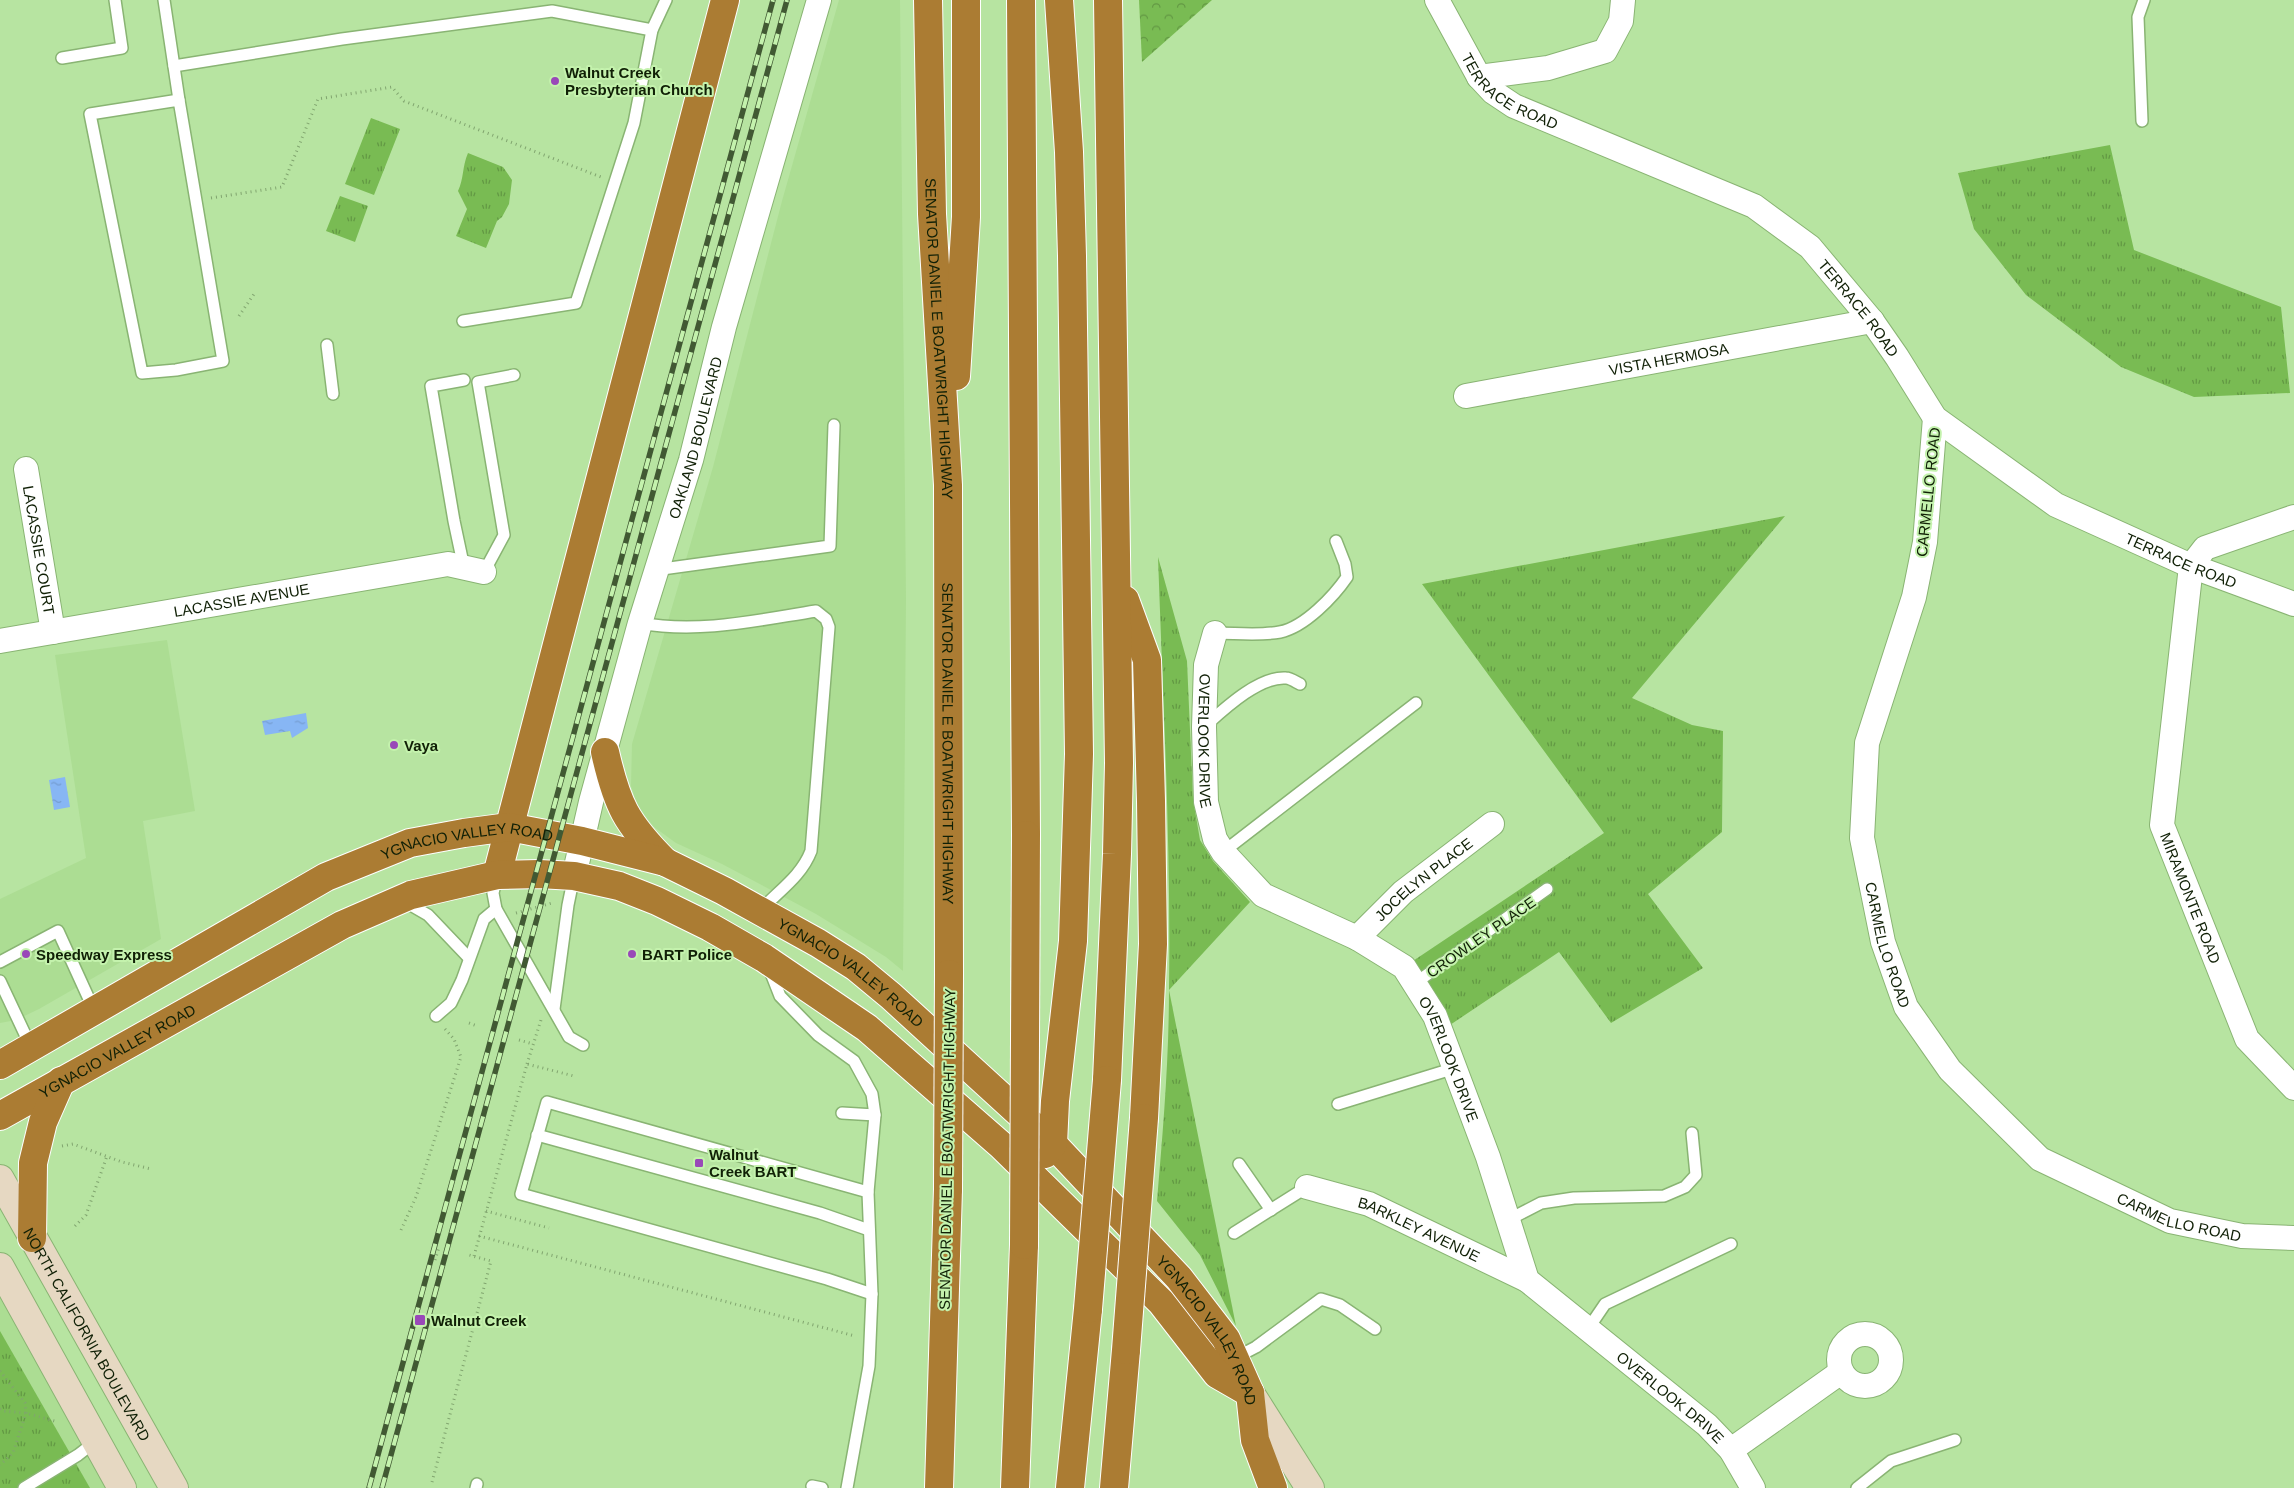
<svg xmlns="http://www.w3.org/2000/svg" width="2294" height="1488" font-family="Helvetica,sans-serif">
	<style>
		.built { fill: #acdd93 }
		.grass { fill: url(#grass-tufts) }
		.forest { fill: url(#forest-crowns) }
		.water { fill: url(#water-ripples) }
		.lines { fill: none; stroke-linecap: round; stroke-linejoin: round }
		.lane-casing { stroke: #89b473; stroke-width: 14 }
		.street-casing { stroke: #89b473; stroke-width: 26 }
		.secondary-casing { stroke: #89b473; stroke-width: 30 }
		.highway-casing { stroke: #fff; stroke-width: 30 }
		.path { stroke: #81a56f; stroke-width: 3; stroke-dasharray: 1 4; stroke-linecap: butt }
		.lane { stroke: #fff; stroke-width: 11 }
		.street { stroke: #fff; stroke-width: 24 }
		.secondary { stroke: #e6d8c2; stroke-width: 28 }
		.highway { stroke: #ab7c33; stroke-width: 28 }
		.rail-casing { stroke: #415933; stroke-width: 5.5 }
		.rail { stroke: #c4f2ad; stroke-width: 4; stroke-dasharray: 11; stroke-linecap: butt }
		.highway-bridge-casing { stroke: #fff; stroke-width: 30; stroke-linecap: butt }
		.highway-bridge { stroke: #ab7c33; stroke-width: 28 }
		.poi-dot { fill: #9948b8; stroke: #c4f2ad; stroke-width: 2 }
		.labels { text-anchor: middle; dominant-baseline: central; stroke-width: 4; stroke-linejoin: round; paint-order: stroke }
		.poi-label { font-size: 15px; font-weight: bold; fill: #102006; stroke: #c4f2ad; text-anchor: start }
		.street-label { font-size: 15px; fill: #102006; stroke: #c4f2ad }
	</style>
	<defs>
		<pattern id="grass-tufts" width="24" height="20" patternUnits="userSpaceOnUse" patternTransform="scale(1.25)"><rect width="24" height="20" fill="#79bb53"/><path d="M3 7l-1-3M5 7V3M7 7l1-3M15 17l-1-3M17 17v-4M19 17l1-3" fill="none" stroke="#629843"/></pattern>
		<pattern id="forest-crowns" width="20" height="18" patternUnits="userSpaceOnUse" patternTransform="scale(1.25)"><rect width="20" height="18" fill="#79bb53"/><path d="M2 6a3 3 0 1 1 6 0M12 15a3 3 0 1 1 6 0" fill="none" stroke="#629843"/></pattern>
		<pattern id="water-ripples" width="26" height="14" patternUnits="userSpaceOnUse" patternTransform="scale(1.25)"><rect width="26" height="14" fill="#87b6f4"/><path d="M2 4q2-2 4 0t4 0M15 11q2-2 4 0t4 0" fill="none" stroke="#749cd0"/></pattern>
	</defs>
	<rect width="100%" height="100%" fill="#b7e4a1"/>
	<g class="built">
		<path d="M839,0H900L906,599L903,971L886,957L816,914L722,864L676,843L654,827L646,817L636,802L631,786L632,744L713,467L782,201Z"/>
		<path d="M167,640L195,811L143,821L161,939L39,1009L16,1020L0,1023V899L86,858L55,655Z"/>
		<path d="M0,1267L122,1488H0Z"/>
	</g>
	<g class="grass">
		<path d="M371,118L400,129L374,195L345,184Z"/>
		<path d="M2110,145L2134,250L2281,307L2290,393L2194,397L2121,367L2026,295L1974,229L1958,173Z"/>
		<path d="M468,153L503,167L512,180L509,204L502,217L497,221L486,248L456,236L467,209L458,191C464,178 462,167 468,153Z"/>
		<path d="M340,196L368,206L355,242L326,231Z"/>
		<path d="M1785,516L1632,698L1692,725L1723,731L1722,832L1648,894L1703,968L1611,1023L1559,952L1441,1031L1404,967L1604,833L1422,584Z"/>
		<path d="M1158,557L1187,661L1193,799L1200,840L1213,861L1250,902L1169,990L1236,1326L1200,1255L1157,1201C1163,1131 1169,1060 1169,989C1171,845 1163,701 1158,557Z"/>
		<path d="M0,1331L90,1488H0Z"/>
	</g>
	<path class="forest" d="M1139,0H1212L1142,62Z"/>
	<g class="water">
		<path d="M306,713L308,728L292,738L290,731L265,735L262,721Z"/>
		<path d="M65,777L70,807L54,810L49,780Z"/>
	</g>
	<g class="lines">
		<g class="lane-casing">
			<g id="lane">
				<path d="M164,0L179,100"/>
				<path d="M62,58L122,48L115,0"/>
				<path d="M174,66L342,39L552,11L652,30"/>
				<path d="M179,100L223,361L176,370L142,373L90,114Z"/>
				<path d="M2142,121L2138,17L2144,0"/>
				<path d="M463,321L576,303L634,123L652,30L666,0"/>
				<path d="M327,345L333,394"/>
				<path d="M464,380L431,386L454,521L464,568"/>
				<path d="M655,570L830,546L834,425"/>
				<path d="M484,572L504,535L478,382L514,375"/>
				<path d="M640,623C699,634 758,620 816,611L826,619L829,627L811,851C801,877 778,891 760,911"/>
				<path d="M1215,633C1236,633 1259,636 1280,632C1305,627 1334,596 1347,577L1345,564L1336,541"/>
				<path d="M1205,726C1224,709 1259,676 1286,678C1290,678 1296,682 1300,684"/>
				<path d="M1223,852L1416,703"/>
				<path d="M497,876L493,893L496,909L569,1037L583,1045"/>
				<path d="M402,900L428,915L469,958"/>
				<path d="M0,962L58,931L94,1010"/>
				<path d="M769,968L780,996L818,1035L854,1061L872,1094L875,1115L868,1192L872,1294L869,1366L847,1488"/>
				<path d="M0,981L31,1047"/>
				<path d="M1414,984L1547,889"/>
				<path d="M554,1009L568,905L574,876"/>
				<path d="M436,1016L451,1003L462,980L484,919L496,909"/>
				<path d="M1338,1104L1455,1068"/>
				<path d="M842,1113L875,1115"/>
				<path d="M537,1135L820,1213L869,1230"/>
				<path d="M1239,1164L1271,1210"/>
				<path d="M868,1192L547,1102L521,1194L827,1279L872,1294"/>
				<path d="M1508,1220L1541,1203L1574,1198L1664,1196L1685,1187L1696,1175L1692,1133"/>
				<path d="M1234,1233L1307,1187"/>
				<path d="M1588,1329L1605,1304L1731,1244"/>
				<path d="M1235,1358L1256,1347L1321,1299L1340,1305L1375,1329"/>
				<path d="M812,1486L822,1488"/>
				<path d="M24,1488L78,1455L96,1441"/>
				<path d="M476,1488L477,1484"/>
				<path d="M1857,1488L1891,1461L1955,1440"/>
			</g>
		</g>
		<g class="street-casing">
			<g id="street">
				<path id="s1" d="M1437,0L1479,77L1493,92L1514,106L1754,206L1810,247L1872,321L1897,357L1935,418L2056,505L2191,566L2294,604"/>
				<path d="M1479,77L1548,68L1605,51L1621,21L1623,0"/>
				<path id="s2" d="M1466,396L1872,321"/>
				<path id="s3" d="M1935,418L1925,542L1914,597L1867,743L1862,838L1883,942L1906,1007L1950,1070L2040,1159L2170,1221L2242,1236L2294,1238"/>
				<path id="s4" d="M26,469L53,632"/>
				<path id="s5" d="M2294,517L2205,548L2191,566L2162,825L2247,1039L2294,1088"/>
				<path id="s6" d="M1215,633L1206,665L1204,727L1206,802L1215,839L1223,852L1263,895L1357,938L1404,967L1435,1016L1488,1157L1527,1280L1707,1425L1731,1450L1753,1488"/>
				<path id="s7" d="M0,641L448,564L484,572"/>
				<path id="s8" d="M574,876L591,802L640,623L691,460L724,327L819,0"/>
				<path id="s9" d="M1357,938L1403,892L1492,824"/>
				<path id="s10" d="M1307,1187L1369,1204L1527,1280"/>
				<circle cx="1865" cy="1360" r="26"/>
				<path d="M1731,1450L1841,1372"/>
			</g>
		</g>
		<g class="secondary-casing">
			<g id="secondary">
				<path id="s11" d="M0,1179L174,1488"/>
				<path d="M0,1267L122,1488"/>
				<path d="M1250,1393L1310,1488"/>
			</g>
		</g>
		<g class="highway-casing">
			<g id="highway">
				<path id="s12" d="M928,0L932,214L948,485L949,974"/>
				<path d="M1021,0L1026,835"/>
				<path d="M956,376L966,217V0"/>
				<path d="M1125,600L1147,660L1151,801L1153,944L1144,1118"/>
				<path d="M605,752C617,805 626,823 665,862"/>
				<path d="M497,875L725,0"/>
				<path id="s13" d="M0,1065L326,877L410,843L464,833L509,827L582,841L665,862L724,891L818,943L856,967L891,996L1053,1144L1179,1278L1226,1339L1250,1393L1255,1440L1273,1488"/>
				<path d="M1107,1080L1117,854L1119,763L1108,0"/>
				<path id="s14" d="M0,1116L342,925L411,895L497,875L539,874L574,876L619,886L657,901L710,927L764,958L867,1028L1002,1146L1161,1302L1217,1374L1250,1393"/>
				<path d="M1045,1154L1053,1144L1055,1101L1073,941L1079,754L1072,256L1069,152L1059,0"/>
				<path d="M32,1238L33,1163L43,1122L61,1081"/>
				<path d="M939,1488L948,1189"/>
				<path d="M1015,1488L1024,1245"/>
				<path d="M1070,1488L1088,1309"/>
				<path d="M1114,1488L1126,1350"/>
			</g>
		</g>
		<g class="path">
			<path d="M211,198L282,187L318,99L392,87L404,101L601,177"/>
			<path d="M239,316L254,294"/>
			<path d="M516,913L552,903"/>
			<path d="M469,1023L477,1026"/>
			<path d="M519,1040L533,1044"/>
			<path d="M527,1064L541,1020"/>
			<path d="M62,1146L73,1144L122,1162L151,1169"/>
			<path d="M486,1211L549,1228"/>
			<path d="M75,1226L86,1215L107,1156"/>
			<path d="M401,1230L416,1197L461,1057L454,1039L444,1028"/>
			<path d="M479,1236L855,1336"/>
			<path d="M474,1256L527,1064L574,1076"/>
			<path d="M435,1260L439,1247"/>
			<path d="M0,1371L25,1403L26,1413L13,1453L0,1465"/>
			<path d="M0,1409L3,1411L26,1413L58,1422"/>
			<path d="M432,1482L491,1261L469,1255"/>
		</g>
		<use href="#lane" class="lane"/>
		<use href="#street" class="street"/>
		<use href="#secondary" class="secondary"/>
		<use href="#highway" class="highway"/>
		<g class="rail-casing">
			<g id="rail">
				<path d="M369,1488L773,0"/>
				<path d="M382,1488L787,0"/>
			</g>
		</g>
		<use href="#rail" class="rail"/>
		<g class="highway-bridge-casing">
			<g id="highway-bridge">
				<path d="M948,1189L949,974"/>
				<path d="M1024,1245L1026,835"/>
				<path d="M1088,1309L1107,1080"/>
				<path d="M1126,1350L1144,1118"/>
			</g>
		</g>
		<use href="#highway-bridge" class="highway-bridge"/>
	</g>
	<g class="poi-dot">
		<circle cx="555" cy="81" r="5"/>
		<circle cx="394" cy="745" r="5"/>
		<circle cx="26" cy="954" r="5"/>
		<circle cx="632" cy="954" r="5"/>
		<rect x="694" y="1158" width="10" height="10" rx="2.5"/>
		<rect x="414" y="1314" width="12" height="12" rx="2.5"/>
	</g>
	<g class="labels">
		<g class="poi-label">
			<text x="565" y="72">Walnut Creek<tspan x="565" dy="17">Presbyterian Church</tspan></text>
			<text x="404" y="745">Vaya</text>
			<text x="36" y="954">Speedway Express</text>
			<text x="642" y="954">BART Police</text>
			<text x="709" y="1154">Walnut<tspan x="709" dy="17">Creek BART</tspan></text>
			<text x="431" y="1320">Walnut Creek</text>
		</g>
		<g class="street-label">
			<text stroke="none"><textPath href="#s1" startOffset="121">TERRACE ROAD</textPath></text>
			<text stroke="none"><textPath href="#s1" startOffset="541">TERRACE ROAD</textPath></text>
			<text stroke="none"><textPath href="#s12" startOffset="339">SENATOR DANIEL E BOATWRIGHT HIGHWAY</textPath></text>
			<text stroke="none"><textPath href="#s2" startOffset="206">VISTA HERMOSA</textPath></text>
			<text stroke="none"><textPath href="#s8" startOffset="455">OAKLAND BOULEVARD</textPath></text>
			<text transform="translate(1928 492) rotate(-84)">CARMELLO ROAD</text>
			<text stroke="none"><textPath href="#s4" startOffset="82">LACASSIE COURT</textPath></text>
			<text stroke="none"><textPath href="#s1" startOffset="961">TERRACE ROAD</textPath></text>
			<text stroke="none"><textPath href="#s7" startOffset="245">LACASSIE AVENUE</textPath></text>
			<text stroke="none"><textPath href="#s6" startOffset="109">OVERLOOK DRIVE</textPath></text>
			<text stroke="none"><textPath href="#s12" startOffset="744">SENATOR DANIEL E BOATWRIGHT HIGHWAY</textPath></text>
			<text stroke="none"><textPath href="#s13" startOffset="524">YGNACIO VALLEY ROAD</textPath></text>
			<text stroke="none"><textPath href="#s9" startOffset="89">JOCELYN PLACE</textPath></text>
			<text stroke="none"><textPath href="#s5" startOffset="456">MIRAMONTE ROAD</textPath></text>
			<text transform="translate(1481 937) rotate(-35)">CROWLEY PLACE</text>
			<text stroke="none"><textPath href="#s3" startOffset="539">CARMELLO ROAD</textPath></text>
			<text stroke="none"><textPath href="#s13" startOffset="944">YGNACIO VALLEY ROAD</textPath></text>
			<text stroke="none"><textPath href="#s14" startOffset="134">YGNACIO VALLEY ROAD</textPath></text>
			<text stroke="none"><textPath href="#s6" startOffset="544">OVERLOOK DRIVE</textPath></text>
			<text transform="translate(947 1149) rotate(-89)">SENATOR DANIEL E BOATWRIGHT HIGHWAY</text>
			<text stroke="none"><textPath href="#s3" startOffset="959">CARMELLO ROAD</textPath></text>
			<text stroke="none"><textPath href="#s10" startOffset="120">BARKLEY AVENUE</textPath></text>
			<text stroke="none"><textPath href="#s13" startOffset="1454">YGNACIO VALLEY ROAD</textPath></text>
			<text stroke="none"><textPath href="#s11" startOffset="178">NORTH CALIFORNIA BOULEVARD</textPath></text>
			<text stroke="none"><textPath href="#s6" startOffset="964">OVERLOOK DRIVE</textPath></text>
		</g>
	</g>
</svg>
